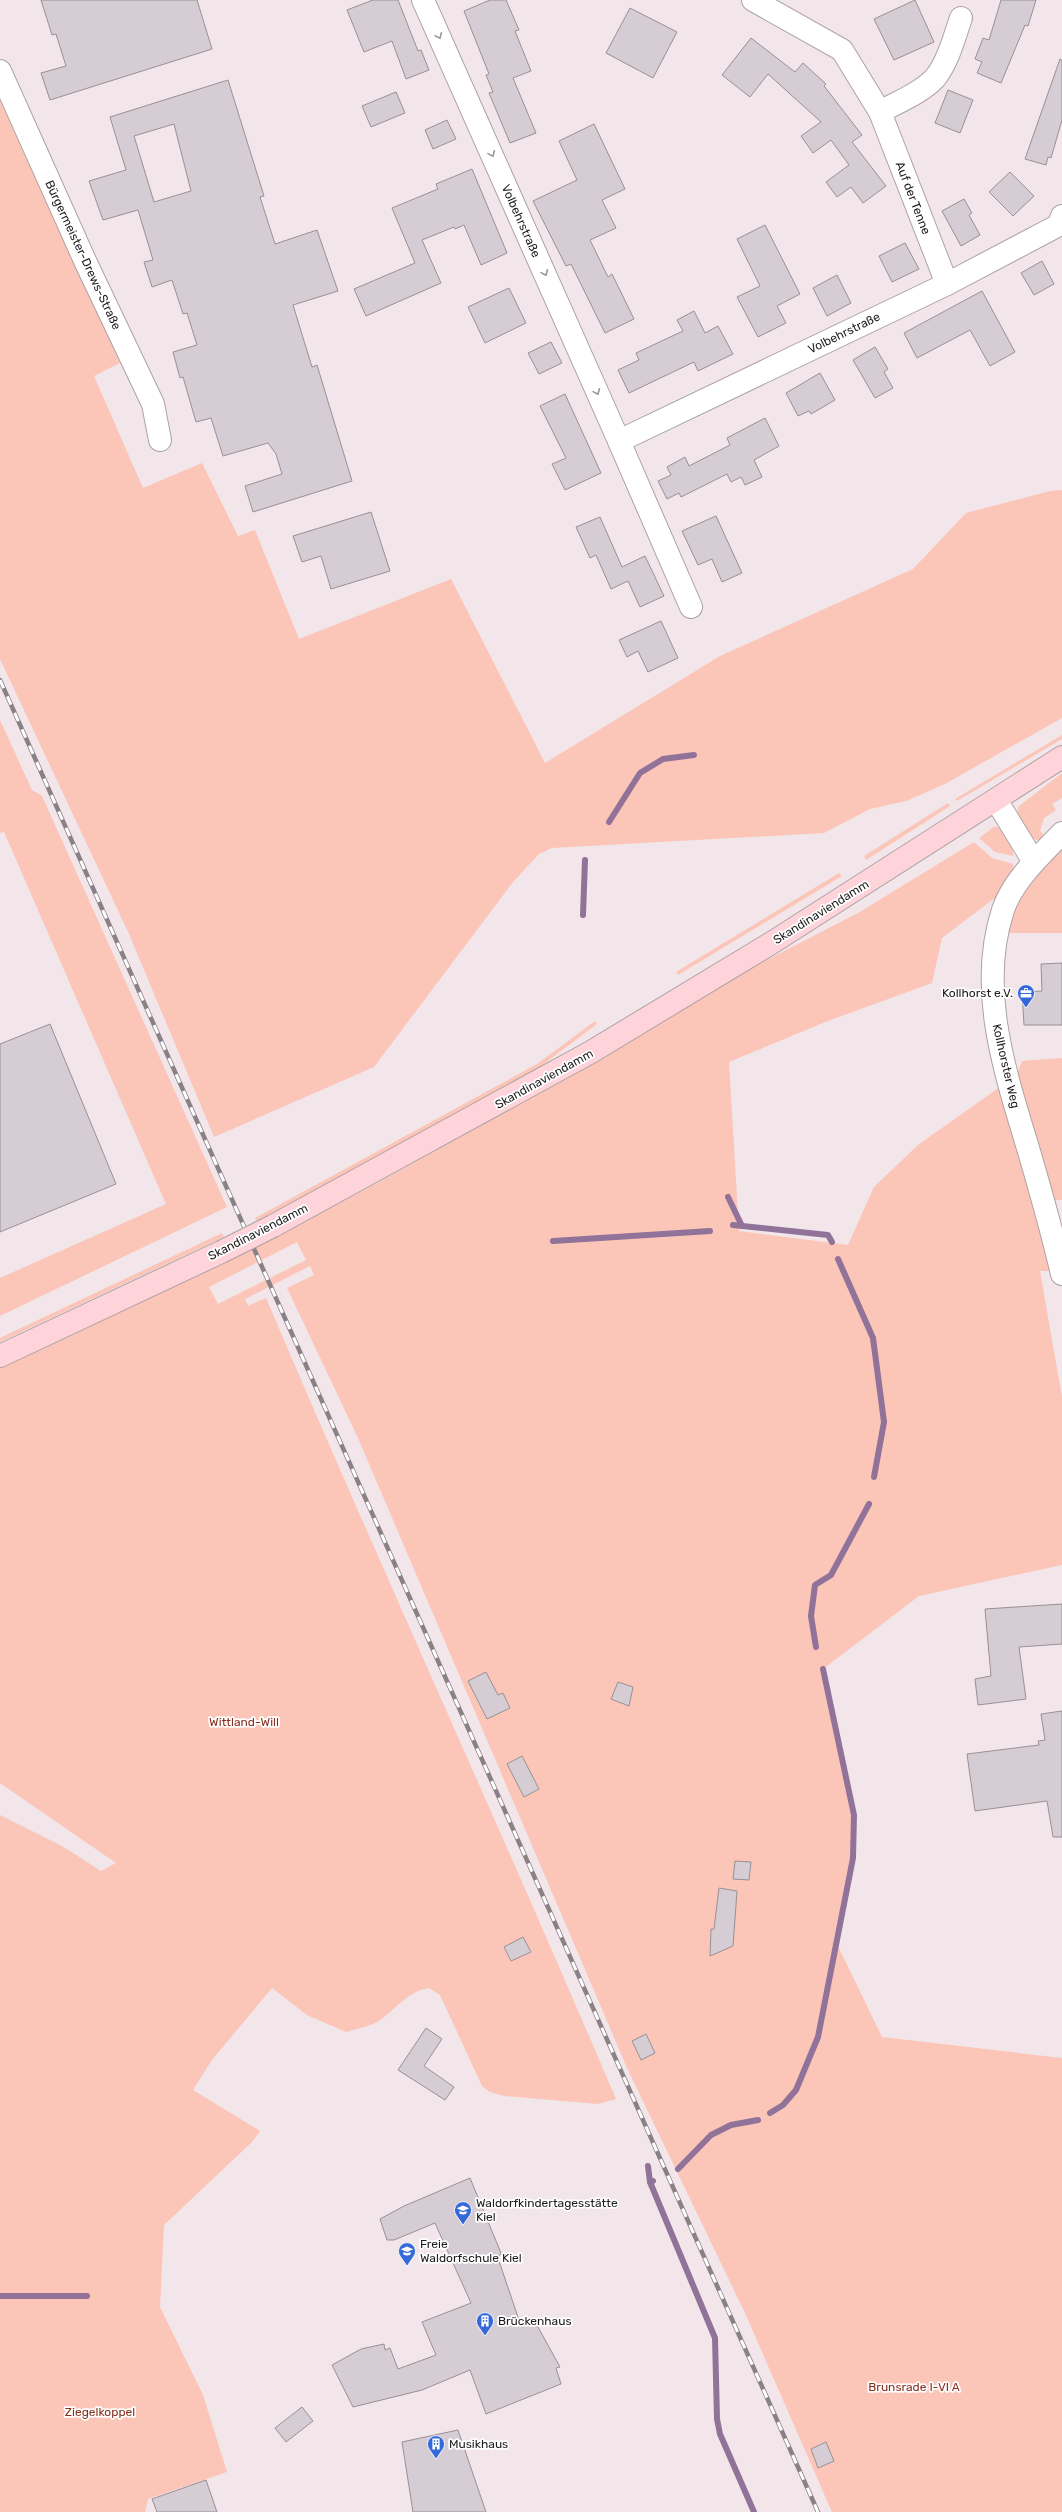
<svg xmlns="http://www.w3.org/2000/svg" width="1062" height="2512" font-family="Rubik,sans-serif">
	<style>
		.green { fill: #fbc5b8; fill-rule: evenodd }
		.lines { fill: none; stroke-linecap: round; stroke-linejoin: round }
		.stream { stroke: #917299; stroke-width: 6 }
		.building { fill: #d6ccd3; stroke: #989095; fill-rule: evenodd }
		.minor-casing { stroke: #aca2a5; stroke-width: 24 }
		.secondary-casing { stroke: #aca2a5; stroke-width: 24 }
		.minor { stroke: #fff; stroke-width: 22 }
		.secondary { stroke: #fed3d9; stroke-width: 22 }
		.rail-casing { stroke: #898184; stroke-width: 4.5 }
		.rail { stroke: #fff; stroke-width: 3; stroke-dasharray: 9; stroke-linecap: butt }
		.secondary-bridge-casing { stroke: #aca2a5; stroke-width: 24; stroke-linecap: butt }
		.secondary-bridge { stroke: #fed3d9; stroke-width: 22 }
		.oneway { stroke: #9a9999 }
		.labels { text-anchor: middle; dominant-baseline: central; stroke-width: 3.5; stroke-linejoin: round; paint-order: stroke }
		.street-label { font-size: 12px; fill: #1f1c1d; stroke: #fff }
		.poi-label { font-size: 12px; fill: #1f1c1d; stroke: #fff; text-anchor: start }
		.park-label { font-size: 12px; fill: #852f1e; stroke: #fff }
	</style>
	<rect width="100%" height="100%" fill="#f2e6ea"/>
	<g class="green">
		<path d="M0,94L120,363L94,376L143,488L202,463L238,536L255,530L299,639L451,579L545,763L720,656L913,569L966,513L1050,491L1062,490V718L945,784L906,801L870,809L824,833L552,848L539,854L513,882L374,1067L214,1137L129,934L0,659Z"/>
		<path d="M0,720L32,790L42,796L227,1207L0,1316V1278L166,1204L4,832L0,833Z"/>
		<path d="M1062,735V739L957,801L955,799Z"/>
		<path d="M1062,773V798L1052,804L1056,810L1044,818L1040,831L1044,835L1039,841L1030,837L1017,813L1019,806Z"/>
		<path d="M948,803L950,806L866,860L864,856Z"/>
		<path d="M995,826C1007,831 1013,844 1013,856L995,852L979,838Z"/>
		<path d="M974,842L992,858L1013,864L1012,878L1008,888L942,938L932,983L828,1021L729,1062L739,1231L848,1245L874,1187L918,1145L1004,1084L1051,1271H1040L1062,1397V1565L919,1596L823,1669L854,1815L853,1858L837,1944L882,2037L1062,2058V2512H832L745,2313L627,2068L358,1438L287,1288L314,1275L310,1266L245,1299L248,1306L266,1298C380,1566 502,1831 616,2099L598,2104L504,2096L490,2092L482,2086L440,1995L429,1988C407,1991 395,2011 377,2022C368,2027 356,2029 346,2032L307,2015L272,1988L212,2060L193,2090L260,2131L252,2142L164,2225L160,2307L203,2395L227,2472L148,2499L145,2512H0V1815L62,1846L101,1871L116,1863L0,1783V1368L225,1261L361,1192L547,1089L759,964L858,913ZM297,1242L306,1260L218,1304L209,1287Z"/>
		<path d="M1062,846V933H1008L1009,917L1019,898Z"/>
		<path d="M839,873L842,876L678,975L676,972Z"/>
		<path d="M595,1021L597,1024L540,1067L398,1146L257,1221L255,1218L266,1212L537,1064Z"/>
		<path d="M1062,1058V1200H1052L1017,1074L1022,1061Z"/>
		<path d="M222,1233L224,1237L0,1342V1338Z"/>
	</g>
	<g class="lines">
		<g class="stream">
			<path d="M609,822L640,773L663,759L694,755"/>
			<path d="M583,915L585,860"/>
			<path d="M728,1197L742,1226"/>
			<path d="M733,1225L828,1235L832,1242"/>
			<path d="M553,1241L710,1231"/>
			<path d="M838,1259L873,1338L884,1422L874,1477"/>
			<path d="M816,1647L811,1616L815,1585L831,1575L869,1504"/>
			<path d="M770,2113L783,2105L796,2090L818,2037L853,1858L854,1815L823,1669"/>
			<path d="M648,2166L650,2182"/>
			<path d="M678,2169L711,2135L731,2125L758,2120"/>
			<path d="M653,2181L650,2182L715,2338L717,2419L720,2434L754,2512"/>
			<path d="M0,2296H87"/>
		</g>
	</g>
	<g class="building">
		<path d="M41,0H197L212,49L50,100L41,73L66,66L56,34L52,35Z"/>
		<path d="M373,0H398L418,51L421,50L429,70L406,79L392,41L364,52L347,10Z"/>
		<path d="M490,0H506L519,30L515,31L531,71L513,78L536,133L510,143L489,93L493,92L486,75L489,74L464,11Z"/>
		<path d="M915,0L934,42L894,60L874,19Z"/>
		<path d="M1001,0H1036L1028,26L1025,25L1001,83L977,73L982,62L975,59L983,38L989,40Z"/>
		<path d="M630,8L677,32L653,78L606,53Z"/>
		<path d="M751,38L795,72L803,63L826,84L824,86L862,135L852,142L886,186L863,203L851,187L837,197L826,182L849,165L831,140L813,153L801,136L821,122L768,74L750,97L722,75Z"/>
		<path d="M1060,59L1062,60V120L1051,158L1048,157L1046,165L1025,159Z"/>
		<path d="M228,80L264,196L260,197L275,244L317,230L338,291L293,305L312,367L317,365L352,481L253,512L245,486L282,474L276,454L268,443L223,456L211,418L196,422L183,377L180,378L173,352L197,345L187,313L183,314L172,280L152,287L144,262L153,260L138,210L103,220L89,181L126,170L110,117ZM174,124L191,191L154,202L134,136Z"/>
		<path d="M948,90L973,100L960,133L935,123Z"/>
		<path d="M396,92L405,113L371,127L362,106Z"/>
		<path d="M447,120L456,139L433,149L425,130Z"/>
		<path d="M594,124L625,189L602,200L616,228L590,240L608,277L612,274L634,319L605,333L571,264L566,266L533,201L577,180L559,141Z"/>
		<path d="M472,169L507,253L481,265L464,225L455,229L454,227L422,240L441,283L366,316L354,289L415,263L392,208L438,189L436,184Z"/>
		<path d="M1010,172L1034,196L1013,216L989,192Z"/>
		<path d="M964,199L972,213L969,215L980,235L961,246L942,211Z"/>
		<path d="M765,225L800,294L777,306L786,323L758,337L737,297L760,286L737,239Z"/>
		<path d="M905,243L919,269L892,282L879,256Z"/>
		<path d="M1042,261L1054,284L1034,295L1021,273Z"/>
		<path d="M837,275L851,303L827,316L813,288Z"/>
		<path d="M509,288L526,323L485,343L468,307Z"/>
		<path d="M982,291L1015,352L990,366L970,330L917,358L904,333Z"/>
		<path d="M694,311L705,333L718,326L733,354L698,371L694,362L629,393L618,370L639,360L636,353L683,331L677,320Z"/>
		<path d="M551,342L562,363L539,374L528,353Z"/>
		<path d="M875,347L888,369L884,372L893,388L875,398L853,360Z"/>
		<path d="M820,373L835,400L811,414L809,411L798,416L786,393Z"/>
		<path d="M565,394L601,473L565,490L552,464L566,458L540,406Z"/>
		<path d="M765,418L779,446L754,460L762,477L745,485L741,477L731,482L727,474L681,497L679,493L667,499L658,481L671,475L667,467L685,457L689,466L730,445L727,438Z"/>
		<path d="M371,512L390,571L331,589L321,556L302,562L293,536Z"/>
		<path d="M716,516L742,573L722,582L712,559L698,565L682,531Z"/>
		<path d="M600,517L622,567L645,556L664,596L640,607L628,581L611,589L596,555L590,558L576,527Z"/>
		<path d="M661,621L678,658L648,672L638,651L627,657L619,640Z"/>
		<path d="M1062,963V1025H1024L1022,992L1042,991L1041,964Z"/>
		<path d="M50,1024L116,1184L0,1232V1044Z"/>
		<path d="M1062,1604V1644L1019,1647L1026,1699L978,1705L975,1679L991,1676L985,1609Z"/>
		<path d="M486,1672L498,1695L503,1693L510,1708L487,1719L468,1681Z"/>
		<path d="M618,1682L633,1687L629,1706L611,1699Z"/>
		<path d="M1062,1711V1837H1053L1047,1801L975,1811L967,1754L1039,1745L1038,1741L1045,1740L1041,1714Z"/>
		<path d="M522,1756L539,1789L524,1797L507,1764Z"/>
		<path d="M735,1861L751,1862L749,1880L733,1879Z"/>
		<path d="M719,1888L737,1891L733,1946L710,1956L711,1929H714Z"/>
		<path d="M523,1937L531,1952L511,1961L504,1947Z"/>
		<path d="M426,2028L442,2039L424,2066L454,2087L445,2100L398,2070Z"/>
		<path d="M646,2034L655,2053L641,2060L632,2041Z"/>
		<path d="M470,2178L501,2253L498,2258L520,2323L533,2318L560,2367L556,2368L561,2384L486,2414L470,2370L422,2390L353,2407L332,2365L361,2349L384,2344L385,2350L390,2348L398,2369L436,2355L422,2322L471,2303L435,2223L394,2240H387L380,2219L404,2206Z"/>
		<path d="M302,2407L313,2421L286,2442L275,2428Z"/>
		<path d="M458,2430L486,2512H413L402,2442Z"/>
		<path d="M826,2442L834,2461L818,2468L811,2449Z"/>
		<path d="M206,2480L217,2512H157L152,2499Z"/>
	</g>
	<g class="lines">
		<g class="minor-casing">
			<g id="minor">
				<path d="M423,0L619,441L947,284L1059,225L1062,216"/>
				<path d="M753,0L842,50L880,112L947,284"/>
				<path d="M0,71L86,263L153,404L160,440"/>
				<path d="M880,112C898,102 921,93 935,78C948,62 954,38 961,18"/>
				<path d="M619,441L691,607"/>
				<path d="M996,800L1034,862"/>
				<path d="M1062,833C1041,855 1013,880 1003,910C977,989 1005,1072 1028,1148C1040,1189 1052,1231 1062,1274"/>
			</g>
		</g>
		<g class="secondary-casing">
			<g id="secondary">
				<path d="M273,1226L591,1052L773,942L1062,757"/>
				<path d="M0,1356L221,1252"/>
			</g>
		</g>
		<use href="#minor" class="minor"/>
		<use href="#secondary" class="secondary"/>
		<g class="rail-casing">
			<path id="rail" d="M0,680L818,2512"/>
		</g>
		<use href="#rail" class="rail"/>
		<g class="secondary-bridge-casing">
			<path id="secondary-bridge" d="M221,1252L273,1226"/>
		</g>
		<use href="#secondary-bridge" class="secondary-bridge"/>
	</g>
	<defs><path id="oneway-chevron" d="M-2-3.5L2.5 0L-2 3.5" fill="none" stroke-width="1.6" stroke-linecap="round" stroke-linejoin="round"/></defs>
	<g class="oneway">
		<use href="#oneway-chevron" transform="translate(439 36) rotate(66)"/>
		<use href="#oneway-chevron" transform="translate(492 154) rotate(66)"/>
		<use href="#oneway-chevron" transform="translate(545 273) rotate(66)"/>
		<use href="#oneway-chevron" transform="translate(597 392) rotate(66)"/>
	</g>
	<defs>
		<g id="office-pin" transform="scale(0.9)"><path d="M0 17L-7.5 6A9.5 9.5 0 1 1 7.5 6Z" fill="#3369d8" stroke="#fff"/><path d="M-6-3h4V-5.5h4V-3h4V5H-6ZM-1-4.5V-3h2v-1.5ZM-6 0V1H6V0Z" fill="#fff"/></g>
		<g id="school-pin" transform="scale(0.9)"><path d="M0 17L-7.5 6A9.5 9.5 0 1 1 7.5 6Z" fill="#3369d8" stroke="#fff"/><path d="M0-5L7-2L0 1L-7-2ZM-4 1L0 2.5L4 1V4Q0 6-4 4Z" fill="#fff"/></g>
		<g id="building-pin" transform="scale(0.9)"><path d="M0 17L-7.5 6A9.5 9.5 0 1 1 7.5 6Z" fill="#3369d8" stroke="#fff"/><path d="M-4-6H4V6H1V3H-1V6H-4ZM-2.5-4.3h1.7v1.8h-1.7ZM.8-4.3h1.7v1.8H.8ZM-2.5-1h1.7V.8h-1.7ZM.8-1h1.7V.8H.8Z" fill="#fff"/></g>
	</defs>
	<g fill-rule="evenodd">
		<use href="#office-pin" x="1026" y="993"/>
		<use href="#school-pin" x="463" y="2210"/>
		<use href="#school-pin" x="407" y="2251"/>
		<use href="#building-pin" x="485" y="2321"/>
		<use href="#building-pin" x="436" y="2444"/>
	</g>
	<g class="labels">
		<g class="street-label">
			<text transform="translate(913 198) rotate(69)">Auf der Tenne</text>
			<text transform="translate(521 221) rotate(66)">Volbehrstraße</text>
			<text transform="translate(83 255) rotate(65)">Bürgermeister-Drews-Straße</text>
			<text transform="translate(844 333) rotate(-26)">Volbehrstraße</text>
			<text transform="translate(821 912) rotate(-32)">Skandinaviendamm</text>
			<text transform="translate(1006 1066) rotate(77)">Kollhorster Weg</text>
			<text transform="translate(544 1079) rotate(-29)">Skandinaviendamm</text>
			<text transform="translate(258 1232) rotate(-27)">Skandinaviendamm</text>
		</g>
		<g class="poi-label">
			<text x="1013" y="993" text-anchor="end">Kollhorst e.V.</text>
			<text x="476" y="2203">Waldorfkindertagesstätte<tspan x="476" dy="14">Kiel</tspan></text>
			<text x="420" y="2244">Freie<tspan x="420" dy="14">Waldorfschule Kiel</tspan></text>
			<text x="498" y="2321">Brückenhaus</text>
			<text x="449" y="2444">Musikhaus</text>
		</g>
		<g class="park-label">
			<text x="244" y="1722">Wittland-Will</text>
			<text x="914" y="2387">Brunsrade I-VI A</text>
			<text x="100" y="2412">Ziegelkoppel</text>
		</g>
	</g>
</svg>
